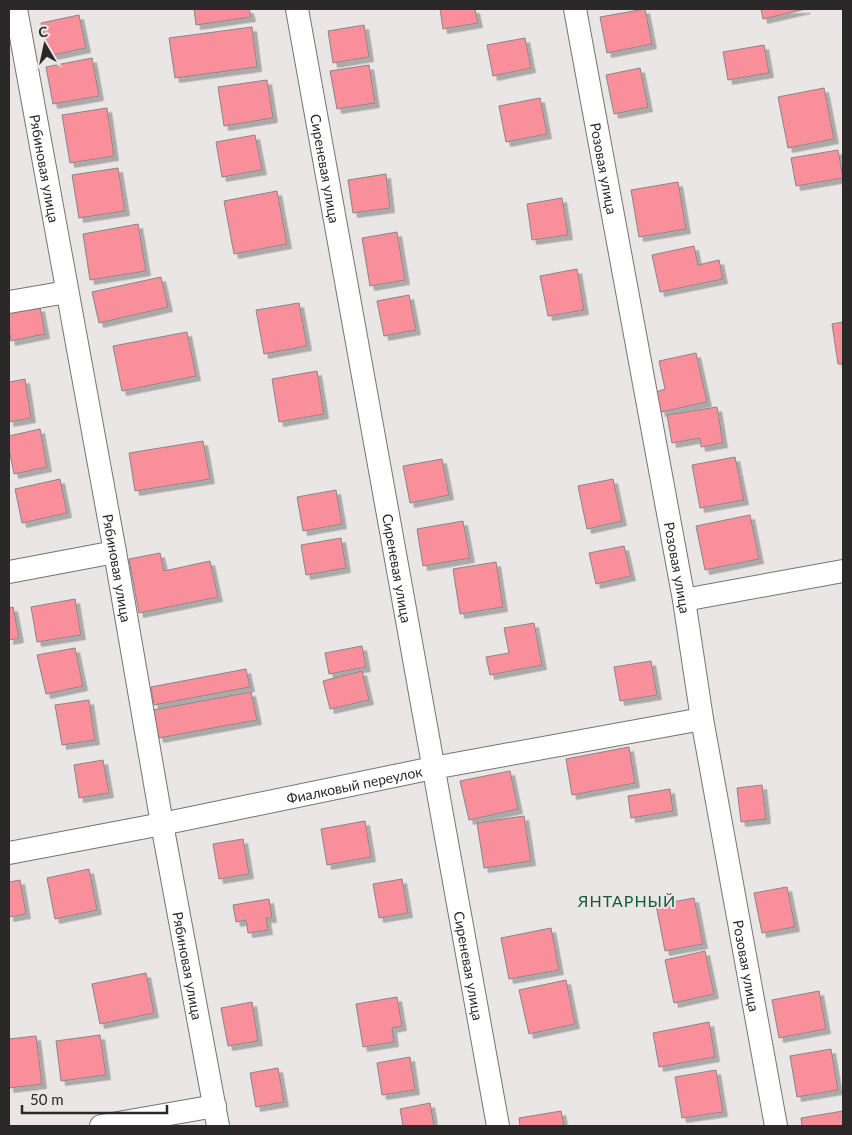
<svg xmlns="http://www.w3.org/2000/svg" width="852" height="1135" font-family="Lato,sans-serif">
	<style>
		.building { fill: #f98f9a; stroke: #8a8586; filter: url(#shadow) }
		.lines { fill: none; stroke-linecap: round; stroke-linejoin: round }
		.minor-casing { stroke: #787373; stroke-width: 24 }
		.minor { stroke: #fff; stroke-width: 22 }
		.labels { text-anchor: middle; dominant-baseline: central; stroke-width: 4; stroke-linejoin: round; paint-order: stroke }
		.street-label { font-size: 14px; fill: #2a2828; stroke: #ebe6e6 }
		.quarter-label { font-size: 16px; letter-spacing: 1px; fill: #145940; stroke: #ebe6e6 }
	</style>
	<defs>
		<filter id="shadow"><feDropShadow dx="4.5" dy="4.5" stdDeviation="0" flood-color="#0004"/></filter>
	</defs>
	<rect width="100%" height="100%" fill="#ebe6e6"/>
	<g class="building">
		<path d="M194,9H249L251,17L196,25Z"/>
		<path d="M440,9H475L478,23L443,29Z"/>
		<path d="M645,9L652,44L607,53L600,17Z"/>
		<path d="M761,9H806L763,19Z"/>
		<path d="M79,15L86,48L48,56L41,23Z"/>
		<path d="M364,25L369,57L333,63L328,31Z"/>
		<path d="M252,27L257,67L175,78L169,38Z"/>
		<path d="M525,38L531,68L493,76L487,45Z"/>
		<path d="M764,45L769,73L728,80L723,52Z"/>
		<path d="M92,58L99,96L53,104L46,67Z"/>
		<path d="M369,65L375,103L337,109L330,71Z"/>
		<path d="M640,68L648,107L614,114L606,75Z"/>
		<path d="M267,80L273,118L224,126L218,87Z"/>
		<path d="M824,88L834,139L788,148L778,97Z"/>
		<path d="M540,98L547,134L506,142L499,106Z"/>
		<path d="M107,108L114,156L70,163L62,115Z"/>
		<path d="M255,135L262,170L222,177L216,142Z"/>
		<path d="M838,150L843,178L796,186L791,158Z"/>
		<path d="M118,168L125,211L79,218L72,175Z"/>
		<path d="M386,174L390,208L353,213L348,180Z"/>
		<path d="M678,182L686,229L639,237L631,190Z"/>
		<path d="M277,191L287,244L234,254L224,201Z"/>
		<path d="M562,198L568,235L532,240L527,204Z"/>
		<path d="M138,224L146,271L90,280L83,234Z"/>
		<path d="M397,232L405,280L370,286L362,238Z"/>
		<path d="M694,246L698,265L719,260L723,279L660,292L652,255Z"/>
		<path d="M577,269L584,310L548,316L540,276Z"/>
		<path d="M161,277L168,307L99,323L92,292Z"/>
		<path d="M409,295L416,330L384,336L377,301Z"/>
		<path d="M299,303L307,346L264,354L256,310Z"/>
		<path d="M40,307L45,334L11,341L9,329V313Z"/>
		<path d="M843,322V364H838L832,324Z"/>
		<path d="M187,332L196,376L122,391L113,346Z"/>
		<path d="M696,353L707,402L661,412L656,392L665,389L659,361Z"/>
		<path d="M317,371L324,414L279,422L272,379Z"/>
		<path d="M25,379L31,418L9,422V382Z"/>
		<path d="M717,407L723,443L701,447L700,438L672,443L667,415Z"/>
		<path d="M40,429L47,467L14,474L9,449V436Z"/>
		<path d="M203,441L210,479L135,491L129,453Z"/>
		<path d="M735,457L744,500L700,508L692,465Z"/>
		<path d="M442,459L449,495L410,503L403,466Z"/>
		<path d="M60,479L67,513L22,523L15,489Z"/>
		<path d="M613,479L622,521L587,529L578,486Z"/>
		<path d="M336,490L342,524L303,531L297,497Z"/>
		<path d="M750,515L759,559L705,570L696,526Z"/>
		<path d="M463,521L470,558L423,566L417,529Z"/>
		<path d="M341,538L346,568L306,575L301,545Z"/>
		<path d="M624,546L631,576L596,584L589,553Z"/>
		<path d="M160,553L164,571L210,561L218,597L139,613L129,559Z"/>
		<path d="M496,562L503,607L460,614L453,569Z"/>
		<path d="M75,599L81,635L37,642L31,607Z"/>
		<path d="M13,607L19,638L9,640V608Z"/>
		<path d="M534,623L542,665L490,675L486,657L509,653L504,628Z"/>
		<path d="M362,646L366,667L329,674L325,653Z"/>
		<path d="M75,648L83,686L46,694L37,655Z"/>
		<path d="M651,661L657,695L620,701L614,667Z"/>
		<path d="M246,669L250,687L154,705L151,687Z"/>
		<path d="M362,671L369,700L330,709L323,681Z"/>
		<path d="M251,692L257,720L159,738L153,710Z"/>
		<path d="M89,700L95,740L62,745L55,705Z"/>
		<path d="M629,747L635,783L572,795L566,759Z"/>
		<path d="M103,760L109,793L79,798L74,765Z"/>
		<path d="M510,771L518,809L469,820L460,781Z"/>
		<path d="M762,785L766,819L741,822L737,788Z"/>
		<path d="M670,789L673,811L631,818L628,796Z"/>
		<path d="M524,816L531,861L484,868L477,823Z"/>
		<path d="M365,821L371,857L327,865L321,829Z"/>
		<path d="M243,839L249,874L219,879L213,844Z"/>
		<path d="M89,869L97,910L55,919L47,878Z"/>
		<path d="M402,879L408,913L379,918L373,884Z"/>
		<path d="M20,880L26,914L9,917V882Z"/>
		<path d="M787,887L795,927L762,933L754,893Z"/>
		<path d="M694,898L703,944L665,951L656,905Z"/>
		<path d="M269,899L272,918H266L268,930L248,933L246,920L236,922L233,905Z"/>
		<path d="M551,928L559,970L509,979L501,938Z"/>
		<path d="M705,951L714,994L674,1003L665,960Z"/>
		<path d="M146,973L154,1013L100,1024L92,984Z"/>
		<path d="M566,980L575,1024L529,1034L519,990Z"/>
		<path d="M819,991L826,1029L779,1038L772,1000Z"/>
		<path d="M397,997L402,1026L392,1028L394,1042L363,1047L356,1004Z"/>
		<path d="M252,1002L258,1041L228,1046L221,1008Z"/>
		<path d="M709,1022L715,1057L659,1067L653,1033Z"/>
		<path d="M100,1035L106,1075L61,1081L56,1041Z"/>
		<path d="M36,1036L42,1084L9,1088V1039Z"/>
		<path d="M831,1049L838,1090L797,1097L790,1056Z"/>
		<path d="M410,1057L415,1090L382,1095L377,1063Z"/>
		<path d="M278,1068L284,1102L256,1107L250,1073Z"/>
		<path d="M716,1070L723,1112L682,1118L675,1077Z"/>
		<path d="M430,1103L434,1126H403L400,1109Z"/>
		<path d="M561,1111L564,1126H520L519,1118Z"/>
		<path d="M843,1111V1126H802L801,1118Z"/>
	</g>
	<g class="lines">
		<g class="minor-casing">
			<g id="minor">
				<path id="s1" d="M16,9L115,552L162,824L218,1126"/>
				<path id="s2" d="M297,9L498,1126"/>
				<path id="s3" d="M575,9L684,600L702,719L776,1126"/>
				<path d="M9,302L67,292"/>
				<path d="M9,572L115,552"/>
				<path d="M684,600L843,571"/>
				<path id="s4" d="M9,853L162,824L433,768L702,719"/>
				<path d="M101,1126L215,1106"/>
			</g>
		</g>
		<use href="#minor" class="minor"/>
	</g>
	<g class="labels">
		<g class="street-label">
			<text stroke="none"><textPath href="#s1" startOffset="162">Рябиновая улица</textPath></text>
			<text stroke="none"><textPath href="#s2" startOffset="162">Сиреневая улица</textPath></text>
			<text stroke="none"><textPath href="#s3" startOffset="162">Розовая улица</textPath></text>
			<text stroke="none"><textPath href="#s1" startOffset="568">Рябиновая улица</textPath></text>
			<text stroke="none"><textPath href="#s3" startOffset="568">Розовая улица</textPath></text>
			<text stroke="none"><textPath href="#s2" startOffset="568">Сиреневая улица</textPath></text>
			<text stroke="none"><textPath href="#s4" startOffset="352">Фиалковый переулок</textPath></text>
			<text stroke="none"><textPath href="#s1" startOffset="972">Рябиновая улица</textPath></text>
			<text stroke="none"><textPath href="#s2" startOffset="972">Сиреневая улица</textPath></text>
			<text stroke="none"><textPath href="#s3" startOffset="972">Розовая улица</textPath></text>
		</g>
		<g class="quarter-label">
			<text x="627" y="900">ЯНТАРНЫЙ</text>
		</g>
	</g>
	<rect width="852" height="1135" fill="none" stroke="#2a2828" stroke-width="20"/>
	<g transform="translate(45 45) rotate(351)" stroke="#ebe6e6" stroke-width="4" paint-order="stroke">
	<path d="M0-4L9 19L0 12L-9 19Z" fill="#2a2828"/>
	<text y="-8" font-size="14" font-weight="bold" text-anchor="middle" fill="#2a2828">С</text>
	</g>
	<path d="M22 1105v8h145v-8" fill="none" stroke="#2a2828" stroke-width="2.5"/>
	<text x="30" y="1105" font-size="15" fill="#2a2828" stroke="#ebe6e6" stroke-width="4" paint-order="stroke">50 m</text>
</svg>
